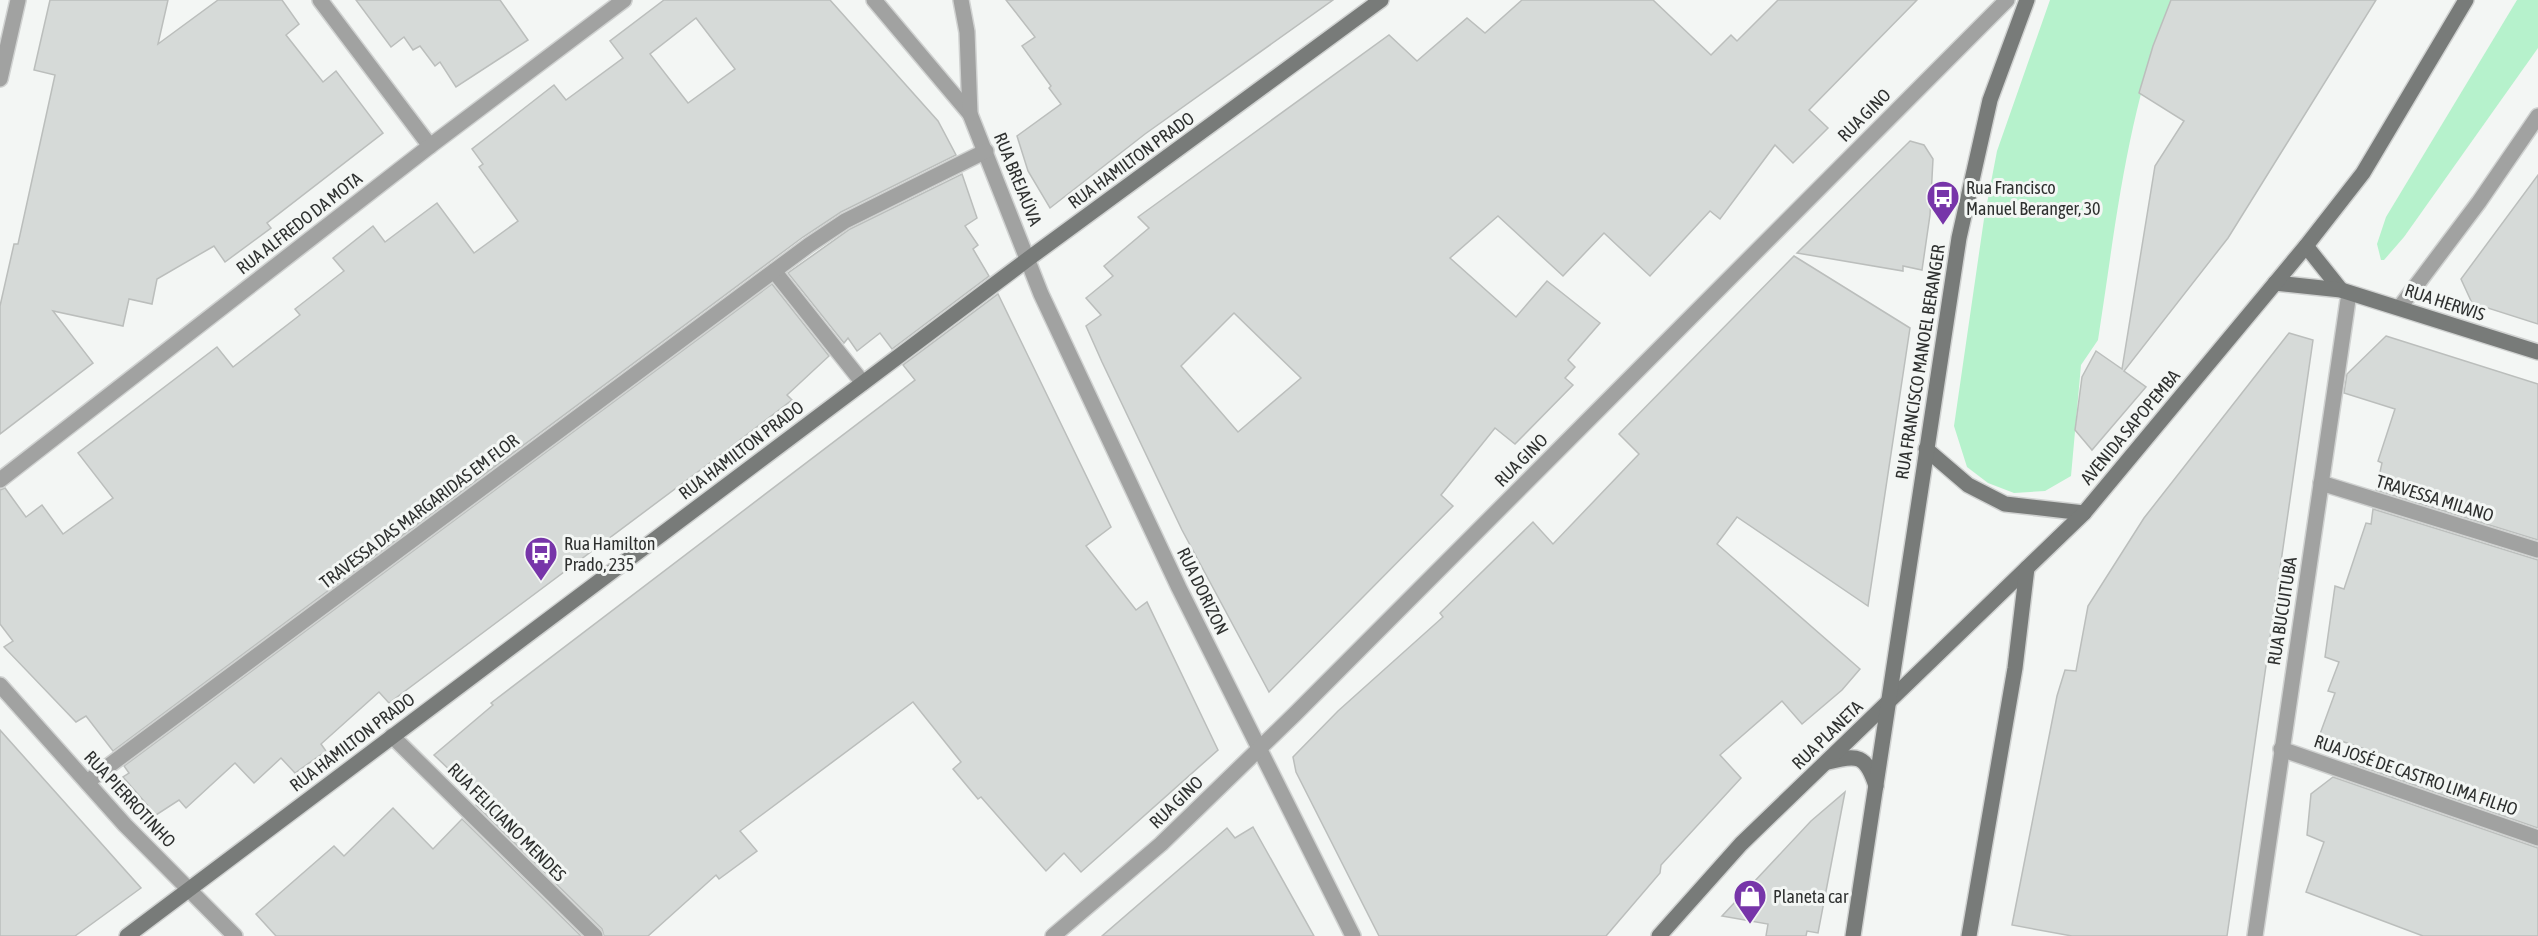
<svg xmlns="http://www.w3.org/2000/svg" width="2538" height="936" font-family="'Asap Condensed',sans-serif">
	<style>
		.green { fill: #b6f2cc }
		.building { fill: #d6dad8; stroke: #bbbebc; stroke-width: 1.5; fill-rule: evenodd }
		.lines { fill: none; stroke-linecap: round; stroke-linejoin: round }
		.street-casing { stroke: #d0d2d1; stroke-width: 18 }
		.secondary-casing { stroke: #d0d2d1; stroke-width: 18 }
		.street { stroke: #a1a2a1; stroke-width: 15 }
		.secondary { stroke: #787b79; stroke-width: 15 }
		.labels { text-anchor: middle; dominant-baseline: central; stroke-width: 6; stroke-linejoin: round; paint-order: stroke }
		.street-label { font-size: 18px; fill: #2e302f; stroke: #f3f6f4 }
		.poi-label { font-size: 18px; fill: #2e302f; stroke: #f3f6f4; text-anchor: start }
	</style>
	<rect width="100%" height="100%" fill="#f3f6f4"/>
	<g class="green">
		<path d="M2050,0H2172C2127,109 2116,224 2098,340L2081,365L2071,476L2045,491L2014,493L1988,483L1967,467L1954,426L1984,219L1997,151Z"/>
		<path d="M2517,0H2538V48L2404,237L2384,260H2381L2377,244L2386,217Z"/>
	</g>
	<g class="building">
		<path d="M50,0H168L158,44L218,0H282L299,24L286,35L323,82L336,71L383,133L267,223L271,228L225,262L214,246L157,279L152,304L129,299L123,326L53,311L93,363L0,434V306L14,244H18L55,75L34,70Z"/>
		<path d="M356,0H500L528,40L456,87L440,62L435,66L420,46L413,50L404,37L391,47Z"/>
		<path d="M664,0H830L938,121L956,155L841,212L803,237L113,751L86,716L76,722L4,647L13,641L0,624V490L5,488L26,517L42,505L63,534L113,498L78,453L217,347L233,367L300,315L295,309L344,271L333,258L373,226L385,242L437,203L474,253L518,221L479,167L483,164L472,149L554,85L566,100L623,58L610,41ZM696,18L735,69L688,103L650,54Z"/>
		<path d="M1006,0H1333L1145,134L1050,208L1028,171L1017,136L1061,104L1049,88L1051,86L1022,46L1035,37Z"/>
		<path d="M1522,0H1653L1711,55L1731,35L1737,41L1778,0H1917L1809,110L1828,128L1793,163L1775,145L1720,219L1710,211L1650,276L1604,233L1563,276L1498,216L1450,258L1516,317L1547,281L1600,323L1568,360L1575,367L1565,378L1573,385L1515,444L1495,428L1441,495L1453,506L1269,692L1182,530L1102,362L1086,326L1101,315L1086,298L1113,276L1104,266L1149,228L1138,217L1389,35L1417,61L1467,18L1485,33ZM1234,313L1301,378L1238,432L1181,366Z"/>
		<path d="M2171,0H2376L2228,238L2124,371L2146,387L2092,450L2075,430L2082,377L2096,351L2122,369L2155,166L2184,121L2139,93L2153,46Z"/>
		<path d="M1910,141L1924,145L1933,159L1930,215L1922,270L1903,266V271L1797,253Z"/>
		<path d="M962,174L977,218L965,226L978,245L973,249L989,276L892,349L880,333L857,351L848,338L844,343L788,273L850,229Z"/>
		<path d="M2538,175V324L2472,303L2461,279Z"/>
		<path d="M1794,256L1910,328L1868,606L1737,517L1717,544L1860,669L1842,690L1802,724L1782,701L1720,755L1741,778L1661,865L1660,873L1606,936H1379L1296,772L1293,757L1338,711L1443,617L1440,613L1533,522L1553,544L1639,454L1619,434Z"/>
		<path d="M772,284L829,356L787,395L792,400L719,456L389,703L379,692L321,744L326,751L295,773L281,758L254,783L235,763L186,808L179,800L156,815L123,777L129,773L124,766Z"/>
		<path d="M998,294L1111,527L1086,546L1136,610L1147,602L1218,750L1081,872L1064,853L1046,871L981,797L978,799L953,769L961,762L913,702L740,831L757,851L719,879L716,875L648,936H604L602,929L476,805L481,800L434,755L493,705L491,703L915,380L903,365Z"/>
		<path d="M2289,333L2313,340L2227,936H2072L2012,925L2057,696L2065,670L2076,671L2088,606L2144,518Z"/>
		<path d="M2386,336L2538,384V540L2376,490L2382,463L2378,461L2395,409L2344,393L2347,374Z"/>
		<path d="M2373,509L2538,560V828L2351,763L2368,750L2320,734L2335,693L2328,691L2339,662L2325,657L2335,586L2344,589L2366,523L2371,524Z"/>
		<path d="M0,730L141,888L75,936H0Z"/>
		<path d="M2333,777L2538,848V936H2423L2306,892L2324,842L2307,835L2311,794Z"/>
		<path d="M1845,792L1818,933L1807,931L1806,936H1766L1768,924L1722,916L1811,821Z"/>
		<path d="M393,808L433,849L462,819L581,936H276L256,914L334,846L344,856Z"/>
		<path d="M1253,827L1314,936H1102L1227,828L1235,838Z"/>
	</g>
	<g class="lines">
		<g class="street-casing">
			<g id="street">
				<path d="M320,0L430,146"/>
				<path d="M874,0L970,114L1041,294L1179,588L1353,936"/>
				<path d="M961,0L967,32L970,114"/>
				<path d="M0,79L18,0"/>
				<path d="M774,271L863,383"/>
				<path d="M2400,307L2479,202L2538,116"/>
				<path d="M0,480L430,146L624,0"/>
				<path d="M2321,483L2538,550"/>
				<path d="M0,685L125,825L235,936"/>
				<path d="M392,736L595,936"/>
				<path d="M2281,749L2538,838"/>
				<path d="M87,782L809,245L845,221L986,151"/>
				<path d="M1053,936L1161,844L1295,714L2007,0"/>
				<path d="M2255,936L2349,293"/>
			</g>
		</g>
		<g class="secondary-casing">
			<g id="secondary">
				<path d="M2306,246L2341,290"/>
				<path d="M2275,283L2341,290L2538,352"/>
				<path d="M1926,449L1968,485L2005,504L2084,513"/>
				<path d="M1828,762C1858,754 1866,755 1876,786"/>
				<path d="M127,936L1028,259L1381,0"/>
				<path d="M1659,936L1741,844L2084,513L2306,246L2363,173L2466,0"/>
				<path d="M1853,936L1959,238L1990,100L2027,0"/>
				<path d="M1969,936L2015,668L2027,568"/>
			</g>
		</g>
		<use href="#street" class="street"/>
		<use href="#secondary" class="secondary"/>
	</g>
	<defs>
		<g id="bus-pin" transform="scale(1.725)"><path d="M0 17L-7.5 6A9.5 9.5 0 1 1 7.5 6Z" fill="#7735a9" stroke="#f3f6f4"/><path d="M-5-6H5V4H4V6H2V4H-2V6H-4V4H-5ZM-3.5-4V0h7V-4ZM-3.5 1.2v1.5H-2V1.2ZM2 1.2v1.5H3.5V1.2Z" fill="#fff"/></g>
		<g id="shop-pin" transform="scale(1.725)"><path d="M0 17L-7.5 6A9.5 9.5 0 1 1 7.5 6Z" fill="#7735a9" stroke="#f3f6f4"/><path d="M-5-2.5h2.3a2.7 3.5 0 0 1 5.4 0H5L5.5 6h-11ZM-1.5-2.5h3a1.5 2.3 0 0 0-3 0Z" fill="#fff"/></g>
	</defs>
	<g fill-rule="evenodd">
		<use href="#bus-pin" x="1943" y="197"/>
		<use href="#bus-pin" x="541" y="553"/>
		<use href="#shop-pin" x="1750" y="896"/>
	</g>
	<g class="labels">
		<g class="street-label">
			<text transform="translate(1864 115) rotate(-45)">RUA GINO</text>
			<text transform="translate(1131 160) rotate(-36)">RUA HAMILTON PRADO</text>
			<text transform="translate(1018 179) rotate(68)">RUA BREJAÚVA</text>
			<text transform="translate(299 223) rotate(-38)">RUA ALFREDO DA MOTA</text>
			<text transform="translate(2445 302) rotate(18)">RUA HERWIS</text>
			<text transform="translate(1920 362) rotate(-81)">RUA FRANCISCO MANOEL BERANGER</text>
			<text transform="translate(2130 427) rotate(-50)">AVENIDA SAPOPEMBA</text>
			<text transform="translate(741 450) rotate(-37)">RUA HAMILTON PRADO</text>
			<text transform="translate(1521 460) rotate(-45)">RUA GINO</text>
			<text transform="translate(2435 498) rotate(17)">TRAVESSA MILANO</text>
			<text transform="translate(419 511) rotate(-37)">TRAVESSA DAS MARGARIDAS EM FLOR</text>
			<text transform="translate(1203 591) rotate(64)">RUA DORIZON</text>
			<text transform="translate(2282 611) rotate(-81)">RUA BUCUITUBA</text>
			<text transform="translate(1827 735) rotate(-44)">RUA PLANETA</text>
			<text transform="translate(352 742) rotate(-37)">RUA HAMILTON PRADO</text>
			<text transform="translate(2416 775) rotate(19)">RUA JOSÉ DE CASTRO LIMA FILHO</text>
			<text transform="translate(130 799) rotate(47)">RUA PIERROTINHO</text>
			<text transform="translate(1176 802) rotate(-44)">RUA GINO</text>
			<text transform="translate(507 822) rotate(45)">RUA FELICIANO MENDES</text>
		</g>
		<g class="poi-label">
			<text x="1966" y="187">Rua Francisco<tspan x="1966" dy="21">Manuel Beranger, 30</tspan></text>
			<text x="564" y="543">Rua Hamilton<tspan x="564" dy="21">Prado, 235</tspan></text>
			<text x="1773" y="896">Planeta car</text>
		</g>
	</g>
</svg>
